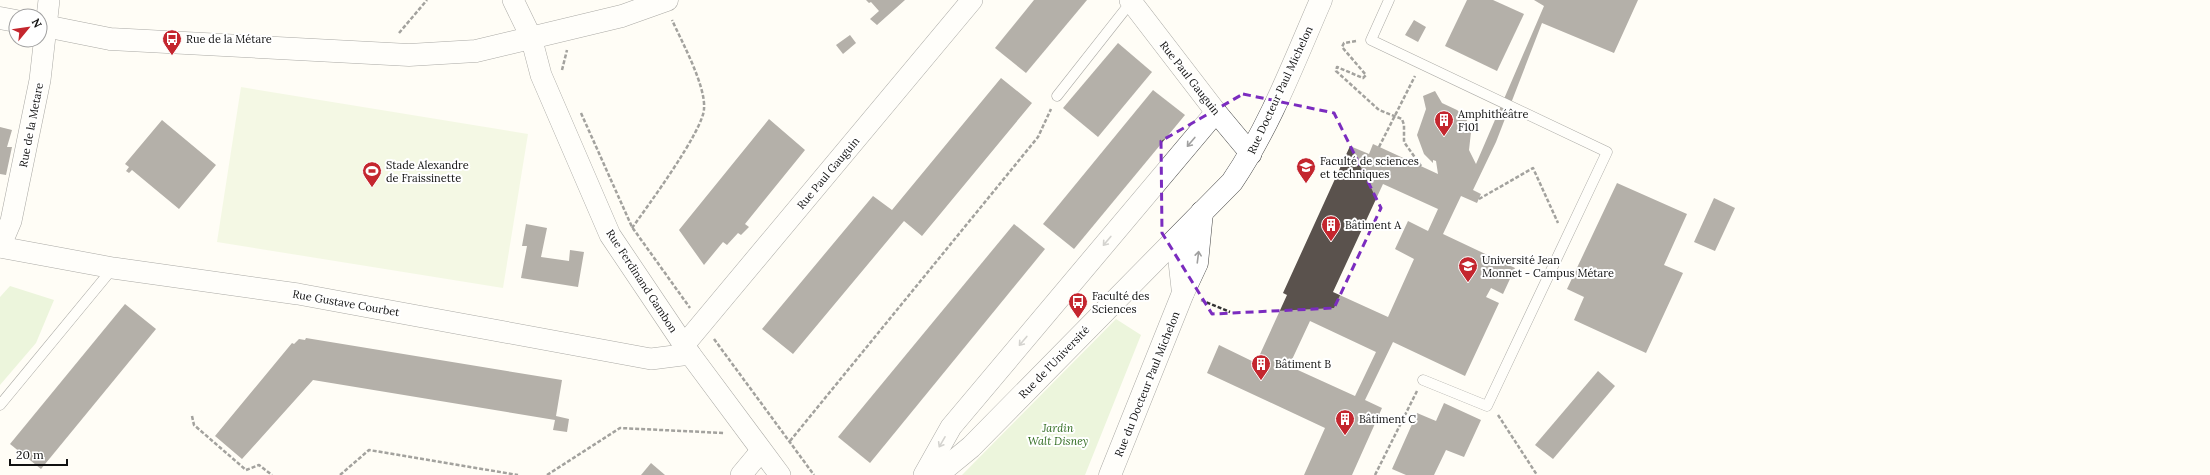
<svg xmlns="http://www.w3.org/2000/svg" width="2210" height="475" font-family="Lora,serif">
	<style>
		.green { fill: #d5ebbd }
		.pitch { fill: #e6f2cf }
		.building { fill: #5a524d; fill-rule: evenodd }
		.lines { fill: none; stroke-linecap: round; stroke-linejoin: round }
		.service-casing { stroke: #444; stroke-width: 11 }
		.minor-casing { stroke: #444; stroke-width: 22 }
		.tertiary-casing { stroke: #444; stroke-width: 23 }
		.path { stroke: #333; stroke-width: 2.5; stroke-dasharray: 4 2; stroke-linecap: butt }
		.service { stroke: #fff; stroke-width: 10 }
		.minor { stroke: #fff; stroke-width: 21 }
		.tertiary { stroke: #fff; stroke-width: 22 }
		.oneway { stroke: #a0a0a0 }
		.marked { fill: none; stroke: #7b2cbf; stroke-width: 3; stroke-dasharray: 8 5; stroke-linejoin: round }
		.labels { text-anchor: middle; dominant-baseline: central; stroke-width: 4; stroke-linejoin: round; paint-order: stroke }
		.poi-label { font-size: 11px; fill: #111; stroke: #fff; text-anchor: start }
		.street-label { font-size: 11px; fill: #111; stroke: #fff }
		.park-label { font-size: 11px; font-style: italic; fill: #2f6b1f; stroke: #fff }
	</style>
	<rect width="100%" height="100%" fill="#fffdf5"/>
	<g class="green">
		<path d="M10,286L54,300L36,343L0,385V297Z"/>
		<path d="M1116,319L1141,335L1085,475H962Z"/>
	</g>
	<path class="pitch" d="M241,87L528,134L503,288L217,242Z"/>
	<g class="building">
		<path d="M866,0H905L877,25L870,19L879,11L871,2L869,3Z"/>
		<path d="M1034,0H1087L1026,73L995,48Z"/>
		<path d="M1467,0H1493L1524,14L1497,71L1445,46Z"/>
		<path d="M1534,0H1638L1614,53L1542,23L1496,142L1473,190L1481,194L1477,203L1461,196L1443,234L1515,268L1503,294L1491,288L1486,297L1499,303L1465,376L1393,342L1365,400L1382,408L1352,475H1304L1325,428L1207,373L1219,345L1256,363L1287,295L1283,293L1350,146L1369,154L1373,144L1438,174L1436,161L1433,160V163L1424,154L1417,135L1426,109L1423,96L1435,91L1442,103L1457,110L1466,118L1471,132L1469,150L1476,164L1544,6ZM1383,184L1438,209L1428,231L1408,221L1395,249L1414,259L1388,317L1333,292ZM1310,321L1376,352L1355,396L1289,366Z"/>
		<path d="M1414,20L1426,27L1418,42L1405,35Z"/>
		<path d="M850,35L856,43L843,54L836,45Z"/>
		<path d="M1118,43L1152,72L1098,137L1063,108Z"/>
		<path d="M1001,78L1032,103L922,236L904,221L793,354L762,329L873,196L892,210Z"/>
		<path d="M1153,90L1185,115L1074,249L1043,224Z"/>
		<path d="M769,119L805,150L745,224L749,227L741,235L738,233L727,245L723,242L704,265L679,230Z"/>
		<path d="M162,120L216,165L179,209L132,170L129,173L126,171L129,167L125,164Z"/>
		<path d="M0,127L12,130L7,147H12L6,175L0,174Z"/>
		<path d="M1617,183L1687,214L1664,265L1683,273L1646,353L1574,320L1584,297L1567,289Z"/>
		<path d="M1714,198L1735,208L1715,251L1694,242Z"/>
		<path d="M526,224L547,228L541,257L569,261L570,250L584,252L578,287L521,278L527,246H522Z"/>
		<path d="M1014,224L1045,249L870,463L838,437Z"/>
		<path d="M125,304L156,329L41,469L10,444Z"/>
		<path d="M306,338L562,380L556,416L569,419L567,432L553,430L555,420L313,380L242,459L215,436L292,343L294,344L299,339L305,340Z"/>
		<path d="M1598,371L1615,386L1553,459L1535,445Z"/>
		<path d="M1444,403L1481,420L1464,457L1446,450L1434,475H1406L1392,469L1417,413L1436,421Z"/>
		<path d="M651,463L665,475H641Z"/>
	</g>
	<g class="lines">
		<g class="service-casing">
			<g id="service">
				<path d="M1389,0L1371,40L1607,152L1487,406L1423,380"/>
				<path d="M1057,96L1131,2"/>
				<path d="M0,405L113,268"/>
			</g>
		</g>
		<g class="minor-casing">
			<g id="minor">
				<path d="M513,0L531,37L541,75L610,235L690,354L780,475"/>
				<path d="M1130,0L1216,112L1251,154"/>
				<path d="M0,247L113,268L298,294L651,359L690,354"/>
				<path d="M0,247L11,221L40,80L49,0"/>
				<path d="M684,345L972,0"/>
				<path d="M741,475L761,451"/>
				<path d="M924,475L951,427L1216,112"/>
			</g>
		</g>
		<g class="tertiary-casing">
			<g id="tertiary">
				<path d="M0,18L16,21"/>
				<path d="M40,25L110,39L409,55L476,51L622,16L667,0"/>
				<path d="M1177,239L1183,293"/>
				<path d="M937,475L971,447L1232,182C1270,126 1294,62 1321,0"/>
				<path d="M1110,475L1183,293L1197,263L1202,212"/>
			</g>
		</g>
		<g class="path">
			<path d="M399,33L427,0"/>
			<path d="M1356,41L1344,43L1342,47L1366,75L1363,78L1337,67L1336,71L1379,110L1402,119L1404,125V142L1421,166"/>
			<path d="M562,70L567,50"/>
			<path d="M581,113L632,227L690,308"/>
			<path d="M1379,147L1415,76"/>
			<path d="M1479,199L1533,168L1558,223"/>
			<path d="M632,228C647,207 703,131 704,109C706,86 682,42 672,20"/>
			<path d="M1201,300L1230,312"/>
			<path d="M714,339L814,475"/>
			<path d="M1498,415L1537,475"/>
			<path d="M192,416L194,425L246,470L259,465L272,475"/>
			<path d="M790,441L1038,137L1051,109"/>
			<path d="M340,475L369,450L518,475"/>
			<path d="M547,475L620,428L724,433"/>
			<path d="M1375,475L1417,391"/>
		</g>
		<use href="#service" class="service"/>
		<use href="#minor" class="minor"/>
		<use href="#tertiary" class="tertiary"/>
	</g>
	<defs><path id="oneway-shaft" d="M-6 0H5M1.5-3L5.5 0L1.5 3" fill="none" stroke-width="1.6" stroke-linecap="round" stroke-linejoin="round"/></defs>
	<g class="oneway">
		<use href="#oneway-shaft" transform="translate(1191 142) rotate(130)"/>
		<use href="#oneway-shaft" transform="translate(1107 241) rotate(130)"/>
		<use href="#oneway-shaft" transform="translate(1198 257) rotate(-83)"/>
		<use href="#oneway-shaft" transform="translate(1023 341) rotate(130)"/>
		<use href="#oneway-shaft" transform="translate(942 442) rotate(120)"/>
	</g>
	<path d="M0 0H2210V475H0ZM1243,94L1334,113L1381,208L1334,308L1212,314L1162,233L1161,141Z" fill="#fffdf5" fill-opacity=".55" fill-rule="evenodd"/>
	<path class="marked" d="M1243,94L1334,113L1381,208L1334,308L1212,314L1162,233L1161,141Z"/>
	<defs>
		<g id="bus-pin" transform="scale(1)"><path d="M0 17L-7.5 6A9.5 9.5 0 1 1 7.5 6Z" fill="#c4262e" stroke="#fff"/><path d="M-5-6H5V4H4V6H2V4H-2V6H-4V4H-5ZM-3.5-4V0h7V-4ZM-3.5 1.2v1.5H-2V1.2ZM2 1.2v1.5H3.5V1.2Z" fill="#fff"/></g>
		<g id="building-pin" transform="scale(1)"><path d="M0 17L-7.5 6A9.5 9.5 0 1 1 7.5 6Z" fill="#c4262e" stroke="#fff"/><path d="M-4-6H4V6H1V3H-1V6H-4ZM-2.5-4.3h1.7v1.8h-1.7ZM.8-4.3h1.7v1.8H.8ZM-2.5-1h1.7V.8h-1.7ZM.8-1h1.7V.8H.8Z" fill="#fff"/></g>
		<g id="university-pin" transform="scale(1)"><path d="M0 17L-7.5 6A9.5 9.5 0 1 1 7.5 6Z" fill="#c4262e" stroke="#fff"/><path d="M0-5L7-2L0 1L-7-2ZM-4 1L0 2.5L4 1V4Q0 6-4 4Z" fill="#fff"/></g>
		<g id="stadium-pin" transform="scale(1)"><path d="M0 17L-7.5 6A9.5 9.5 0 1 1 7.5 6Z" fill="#c4262e" stroke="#fff"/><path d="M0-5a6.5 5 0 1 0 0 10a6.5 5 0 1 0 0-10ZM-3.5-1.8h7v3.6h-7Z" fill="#fff"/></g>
	</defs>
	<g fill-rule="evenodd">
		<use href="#bus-pin" x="172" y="39"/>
		<use href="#building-pin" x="1444" y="120"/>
		<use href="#university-pin" x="1306" y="167"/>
		<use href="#stadium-pin" x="372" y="171"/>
		<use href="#building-pin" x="1331" y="225"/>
		<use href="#university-pin" x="1468" y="266"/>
		<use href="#bus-pin" x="1078" y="302"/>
		<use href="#building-pin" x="1261" y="364"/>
		<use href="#building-pin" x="1345" y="419"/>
	</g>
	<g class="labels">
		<g class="poi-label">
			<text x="186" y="39">Rue de la Métare</text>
			<text x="1458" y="114">Amphithéâtre<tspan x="1458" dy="13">F101</tspan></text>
			<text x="1320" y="161">Faculté de sciences<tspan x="1320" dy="13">et techniques</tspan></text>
			<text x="386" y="165">Stade Alexandre<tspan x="386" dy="13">de Fraissinette</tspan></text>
			<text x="1345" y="225">Bâtiment A</text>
			<text x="1482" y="260">Université Jean<tspan x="1482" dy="13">Monnet - Campus Métare</tspan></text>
			<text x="1092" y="296">Faculté des<tspan x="1092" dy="13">Sciences</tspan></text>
			<text x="1275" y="364">Bâtiment B</text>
			<text x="1359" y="419">Bâtiment C</text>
		</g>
		<g class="street-label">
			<text transform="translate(1190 78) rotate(52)">Rue Paul Gauguin</text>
			<text transform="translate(1280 90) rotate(-65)">Rue Docteur Paul Michelon</text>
			<text transform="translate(31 125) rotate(-79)">Rue de la Metare</text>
			<text transform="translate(828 173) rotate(-50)">Rue Paul Gauguin</text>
			<text transform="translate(642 281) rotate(57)">Rue Ferdinand Gambon</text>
			<text transform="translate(346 303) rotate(10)">Rue Gustave Courbet</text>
			<text transform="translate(1054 362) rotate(-46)">Rue de l'Université</text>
			<text transform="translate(1147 384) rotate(-68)">Rue du Docteur Paul Michelon</text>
		</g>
		<g class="park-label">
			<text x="1058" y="428">Jardin<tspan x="1058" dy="13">Walt Disney</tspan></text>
		</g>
	</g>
	<g transform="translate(28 28) rotate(61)"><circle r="19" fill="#ffffff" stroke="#a0a0a0"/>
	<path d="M0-3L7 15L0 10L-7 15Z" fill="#c4262e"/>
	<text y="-6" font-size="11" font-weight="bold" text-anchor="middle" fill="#111111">N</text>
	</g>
	<path d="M10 459v6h57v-6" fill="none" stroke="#111111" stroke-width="2"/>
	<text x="16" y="459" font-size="12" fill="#111111" stroke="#ffffff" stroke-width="3" paint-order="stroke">20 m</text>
</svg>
